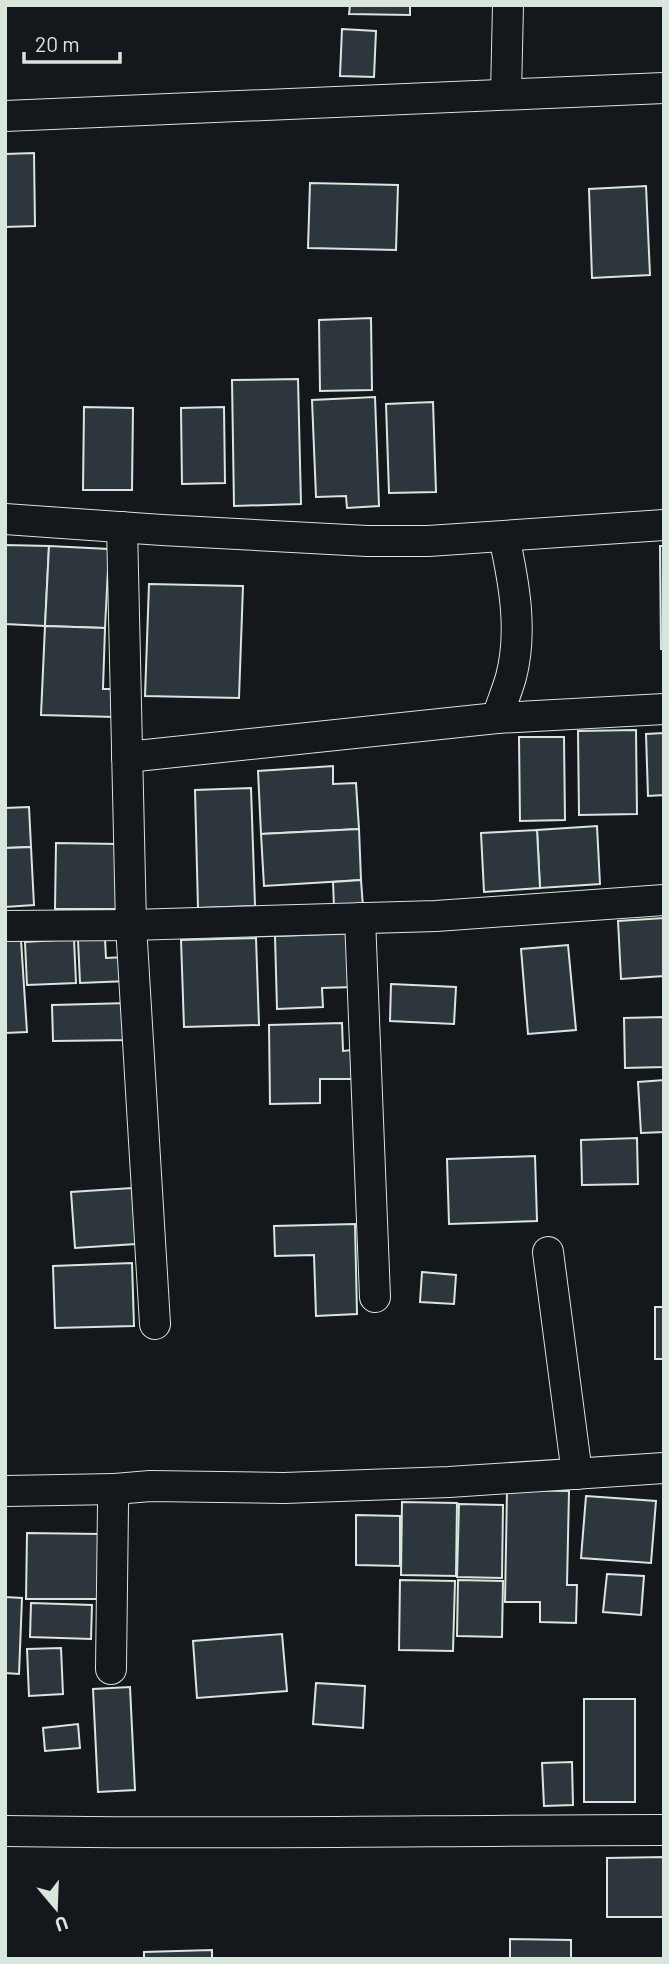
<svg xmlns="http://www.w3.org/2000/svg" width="669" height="1964" font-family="Barlow,sans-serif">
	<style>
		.building { fill: #2c363c; stroke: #d8e6dc; stroke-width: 2 }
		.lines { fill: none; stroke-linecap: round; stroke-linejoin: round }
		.street-casing { stroke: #d8e6dc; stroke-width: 32 }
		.street { stroke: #14181c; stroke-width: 30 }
	</style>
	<rect width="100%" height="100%" fill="#14181c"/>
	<g class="building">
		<path d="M350,5H410V15L349,14Z"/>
		<path d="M342,29L376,31L374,77L340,76Z"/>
		<path d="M34,153L35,226L5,227V154Z"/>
		<path d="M310,183L398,185L396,250L308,248Z"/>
		<path d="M646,186L650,275L592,278L589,189Z"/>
		<path d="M371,318L372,390L320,391L319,320Z"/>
		<path d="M298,379L301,504L234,506L232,380Z"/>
		<path d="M375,397L379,506L347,508L346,496L316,497L312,400Z"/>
		<path d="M433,402L436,492L389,493L386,404Z"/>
		<path d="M84,407L133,408L132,490H83Z"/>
		<path d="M224,407L225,483L182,484L181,408Z"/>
		<path d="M5,545L49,546L45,626L5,624Z"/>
		<path d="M49,546L109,549L105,628L45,626Z"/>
		<path d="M660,546H664V649H661Z"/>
		<path d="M149,584L243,586L239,698L145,696Z"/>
		<path d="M45,626L105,628L103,689H115L114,717L41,715Z"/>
		<path d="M636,730L637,814L579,815L578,731Z"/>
		<path d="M664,733V795L648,796L646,734Z"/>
		<path d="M519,737H564L565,820L520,821Z"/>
		<path d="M333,766V784L356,783L359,829L261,834L258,771Z"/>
		<path d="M251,788L255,906L198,908L195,790Z"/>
		<path d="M29,807L31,847L5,848V808Z"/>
		<path d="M597,826L600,884L540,888L537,830Z"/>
		<path d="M359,829L361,880L264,886L261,834Z"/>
		<path d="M537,830L540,888L484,892L481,833Z"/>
		<path d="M56,843L120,844L119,909H55Z"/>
		<path d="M31,847L34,905L5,907V848Z"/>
		<path d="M361,880L363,907L334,908L333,882Z"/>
		<path d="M664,918V976L621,979L618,921Z"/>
		<path d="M351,933L353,987L322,988L323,1007L277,1009L275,936Z"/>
		<path d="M256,938L259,1025L184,1027L181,940Z"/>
		<path d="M74,939L76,983L27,985L25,942Z"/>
		<path d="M105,939L106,958L127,957L128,981L80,983L78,940Z"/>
		<path d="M21,940L27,1032L5,1033V941Z"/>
		<path d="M568,945L576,1030L528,1034L521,949Z"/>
		<path d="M391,984L456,987L454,1024L390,1021Z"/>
		<path d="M130,1003L131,1040L53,1041L52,1005Z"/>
		<path d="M664,1017V1067L625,1068L624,1018Z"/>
		<path d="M342,1023L343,1051L352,1050V1079H320V1103L270,1104L269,1025Z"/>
		<path d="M664,1080V1132L641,1133L638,1082Z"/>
		<path d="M637,1138L638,1184L582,1185L581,1140Z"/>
		<path d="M535,1156L537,1221L449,1224L447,1159Z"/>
		<path d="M132,1188L136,1244L75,1248L71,1192Z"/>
		<path d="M355,1224L357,1314L316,1316L314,1255L275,1256L274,1226Z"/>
		<path d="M132,1263L134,1326L55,1328L53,1266Z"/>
		<path d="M422,1272L456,1275L454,1304L420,1302Z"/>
		<rect x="655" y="1307" width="9" height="52"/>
		<path d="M507,1490L569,1491L567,1585H577L576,1623L540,1622V1602H505Z"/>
		<path d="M586,1496L656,1501L651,1563L581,1558Z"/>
		<path d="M402,1502L457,1503L456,1576L401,1575Z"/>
		<path d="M459,1504L503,1505L502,1578L457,1577Z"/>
		<path d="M356,1515L400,1516V1566L356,1565Z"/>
		<path d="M27,1533L101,1534L100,1599H26Z"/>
		<path d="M607,1574L644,1576L641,1615L603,1612Z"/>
		<path d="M400,1580L455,1581L453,1651L399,1650Z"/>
		<path d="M458,1580L503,1581L502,1637L457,1636Z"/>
		<path d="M5,1597L22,1598L19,1674L5,1673Z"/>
		<path d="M31,1603L92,1605L91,1639L30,1637Z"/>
		<path d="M282,1634L287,1691L197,1698L193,1641Z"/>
		<path d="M61,1648L63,1694L29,1696L27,1649Z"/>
		<path d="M316,1683L365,1686L363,1728L313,1724Z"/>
		<path d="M130,1687L135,1790L98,1792L93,1689Z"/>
		<rect x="584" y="1699" width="51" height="103"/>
		<path d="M78,1724L80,1748L45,1751L43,1728Z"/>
		<path d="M572,1762L573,1805L544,1806L542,1763Z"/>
		<path d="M664,1857V1917H607V1858Z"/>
		<path d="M510,1939L571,1940V1959H510Z"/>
		<path d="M212,1950V1959H144V1952Z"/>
	</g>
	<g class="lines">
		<g class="street-casing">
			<g id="street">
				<path d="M506,94L508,5"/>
				<path d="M5,116L664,88"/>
				<path d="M5,519L162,530L367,541H428L664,525"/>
				<path d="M122,527L131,925L155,1324"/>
				<path d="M497,718C501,705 507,691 511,677C523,631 514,582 504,537"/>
				<path d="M127,757L497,718L664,709"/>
				<path d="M360,918L375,1297"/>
				<path d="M5,926L131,925L436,916L664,900"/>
				<path d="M548,1252L577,1474"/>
				<path d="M5,1491L115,1489"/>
				<path d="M111,1669L113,1505L115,1489L150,1486L284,1488L449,1482L664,1468"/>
				<path d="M5,1831C225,1835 444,1830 664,1830"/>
			</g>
		</g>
		<use href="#street" class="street"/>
	</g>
	<rect width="669" height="1964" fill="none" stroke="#d8e6dc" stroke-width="14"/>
	<g transform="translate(56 1908) rotate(161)" stroke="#14181c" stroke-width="5" paint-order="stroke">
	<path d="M0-5L12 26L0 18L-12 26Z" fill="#d8e6dc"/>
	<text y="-10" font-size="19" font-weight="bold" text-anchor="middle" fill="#d8e6dc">U</text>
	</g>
	<path d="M24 52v10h96v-10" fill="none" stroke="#d8e6dc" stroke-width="3.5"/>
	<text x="35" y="52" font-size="21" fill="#d8e6dc" stroke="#14181c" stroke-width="5" paint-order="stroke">20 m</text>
</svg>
